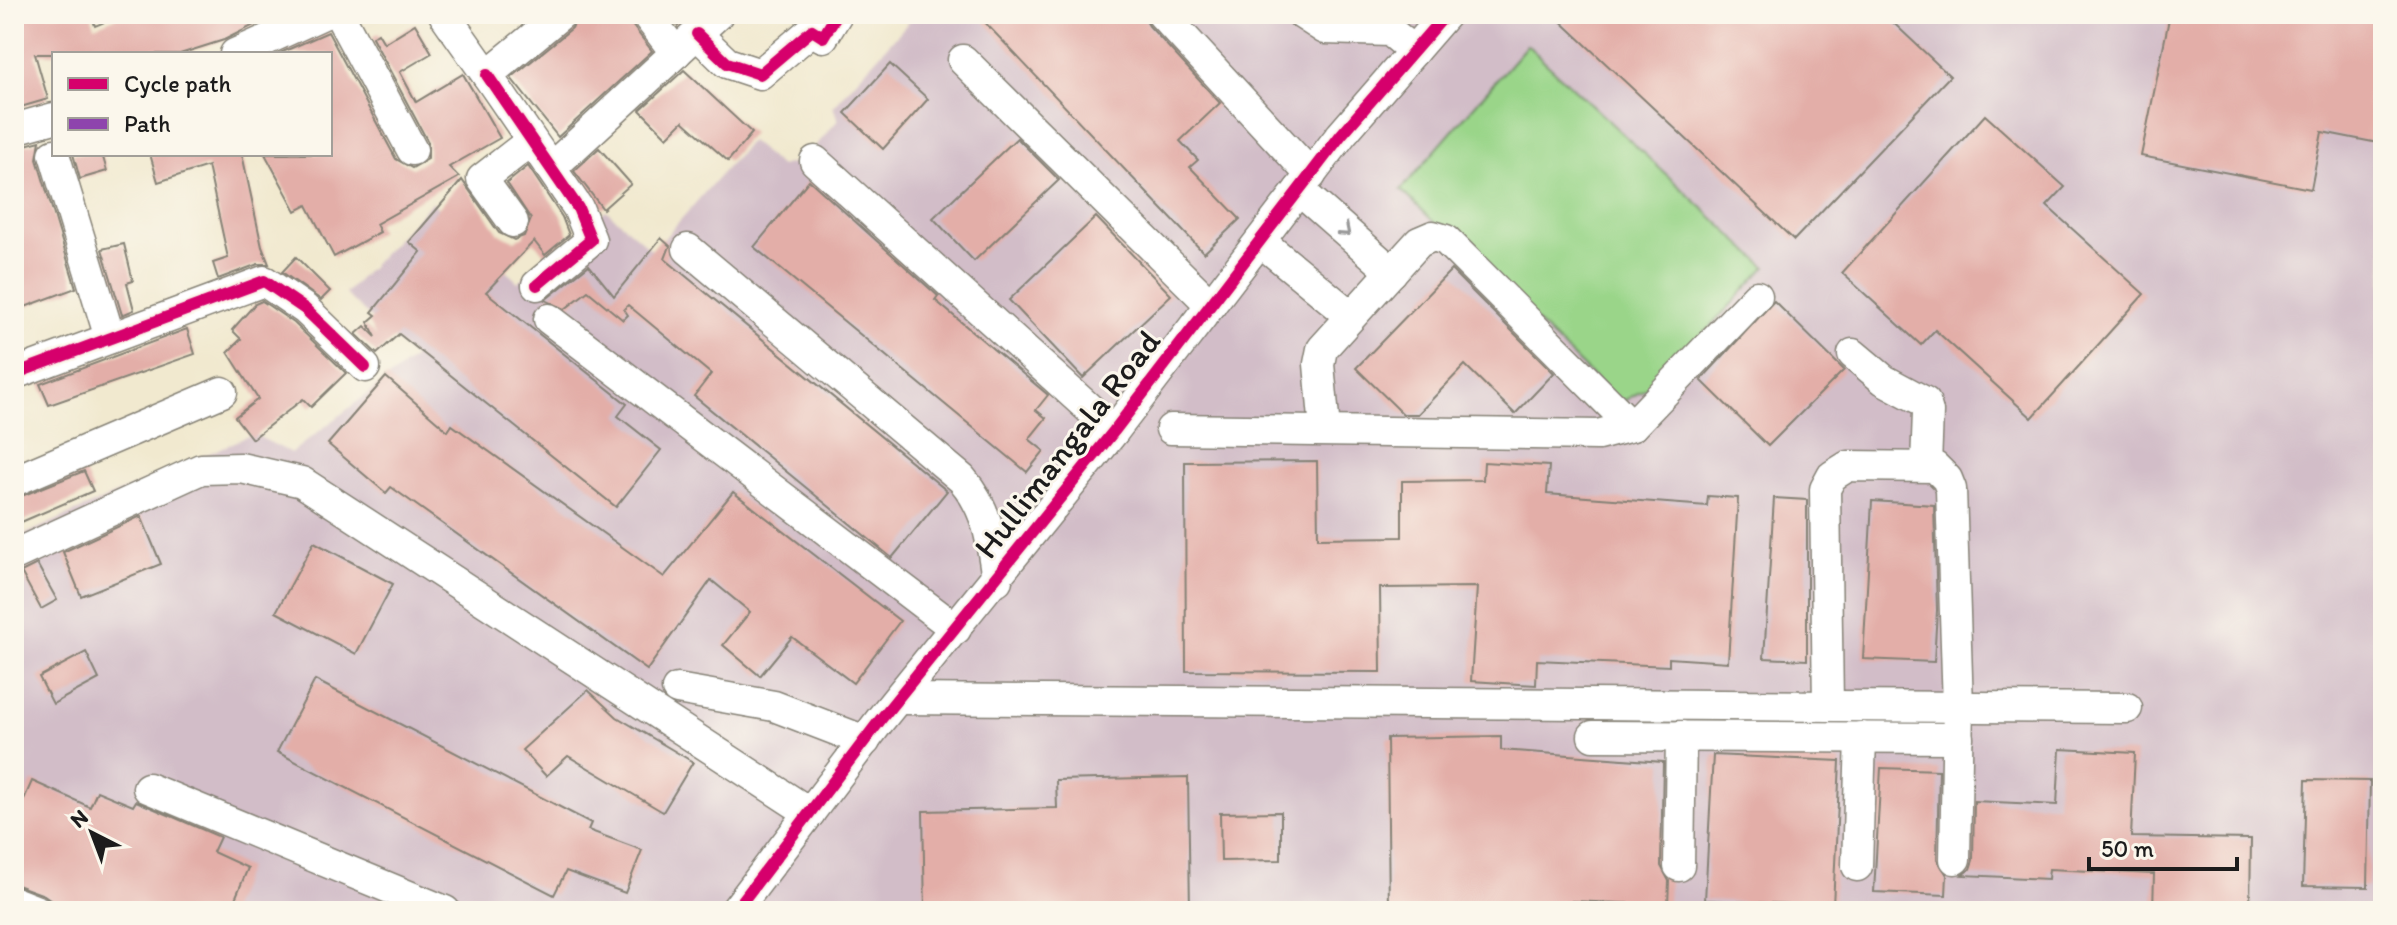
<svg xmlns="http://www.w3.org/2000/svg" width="2397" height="925" font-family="Itim,sans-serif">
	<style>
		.industrial { fill: #d2bdc8 }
		.green { fill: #9ad589; stroke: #5b7852; stroke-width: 2 }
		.building { fill: #e3aea8 }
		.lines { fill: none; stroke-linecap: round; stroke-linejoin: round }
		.minor-casing { stroke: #868276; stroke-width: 33 }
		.minor { stroke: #fff; stroke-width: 30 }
		.quiet { stroke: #8e44ad; stroke-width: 10; stroke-dasharray: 20 10; stroke-linecap: butt }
		.cycleway-casing { stroke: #fbf7ec; stroke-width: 17 }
		.cycleway { stroke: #d6006c; stroke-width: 12 }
		.oneway { stroke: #999 }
		.labels { text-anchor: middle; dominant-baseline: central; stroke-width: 6; stroke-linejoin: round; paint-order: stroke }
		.street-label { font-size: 34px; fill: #1c1c1c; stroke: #fbf7ec }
	</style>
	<rect width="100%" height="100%" fill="#fbf7ec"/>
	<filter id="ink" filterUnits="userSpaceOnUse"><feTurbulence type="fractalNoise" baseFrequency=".0125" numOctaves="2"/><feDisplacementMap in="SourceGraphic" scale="16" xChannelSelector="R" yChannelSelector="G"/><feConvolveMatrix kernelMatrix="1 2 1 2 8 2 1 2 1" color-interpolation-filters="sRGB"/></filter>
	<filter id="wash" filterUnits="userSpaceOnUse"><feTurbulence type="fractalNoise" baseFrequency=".006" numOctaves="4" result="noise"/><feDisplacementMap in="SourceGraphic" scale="32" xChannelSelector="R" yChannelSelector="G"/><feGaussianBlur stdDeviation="1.8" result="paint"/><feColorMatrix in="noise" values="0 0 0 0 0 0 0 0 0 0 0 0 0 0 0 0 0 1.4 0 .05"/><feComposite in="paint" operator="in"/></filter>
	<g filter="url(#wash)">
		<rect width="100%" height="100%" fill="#f1e9cf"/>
		<path class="industrial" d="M916,14H2383V911H14V539L253,434L291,453L414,358L345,294L432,202L518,282L606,210L653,251L750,141L780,166L804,160L838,120L833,106Z"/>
		<path class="green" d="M1527,45L1766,267L1660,381L1620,403L1401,190Z"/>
		<g id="blocks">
			<g class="building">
				<path d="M14,14H91L95,26L124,14H276L224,40L180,54H35L48,99L14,109Z"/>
				<path d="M579,14H628L632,25L652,51L558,137L511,78L572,28Z"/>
				<path d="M669,14H691L678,26Z"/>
				<path d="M977,14H1142L1149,26L1220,103L1180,141L1198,160L1190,167L1240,219L1204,253Z"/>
				<path d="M1553,14H1884L1950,76L1794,240Z"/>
				<path d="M2170,14H2383V144L2322,132L2311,189L2141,156Z"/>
				<path d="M415,24L432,53L400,72L416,102L463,74L500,138L449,167L459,177L376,224L380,232L334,257L307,205L296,211L265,154H330V54H278L328,32L396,159L412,168L428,159V142L372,37L378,33L384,43Z"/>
				<path d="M890,64L928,99L883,149L845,113Z"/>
				<path d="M684,70L752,133L728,161L683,121L667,137L640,110Z"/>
				<path d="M1985,115L2065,187L2047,206L2144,294L2032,418L1935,330L1921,345L1842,273Z"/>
				<path d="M1017,138L1059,180L974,261L933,218Z"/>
				<path d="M40,141L37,159L76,288L14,311V148Z"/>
				<path d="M599,148L631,184L603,209L574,171Z"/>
				<path d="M73,154H102L107,171L80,179Z"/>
				<path d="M150,154H242L262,247L269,264H258L218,279L213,263L228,258L208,166L158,182Z"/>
				<path d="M528,166L562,217L569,235L545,255L534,241L486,292L627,404L618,416L661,450L616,507L399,334L377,354L356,334L365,326L376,337L368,322L376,315L372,312L421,252L409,242L462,180L499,233L514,240L524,236L531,219L507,183Z"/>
				<path d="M809,180L938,296L935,300L1048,395L1036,410L1046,418L1029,439L1044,451L1027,472L754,247Z"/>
				<path d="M1096,217L1171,295L1083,378L1009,300Z"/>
				<path d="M661,238L670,246L665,259L947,491L892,558L694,396L711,374L628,305L624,309L628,315L623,320L588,291L565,309L545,300L589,265L614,296Z"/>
				<path d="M124,244L133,281L127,283L134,310L122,315L102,249Z"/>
				<path d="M296,257L330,291L321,300L282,272Z"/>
				<path d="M1451,270L1554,373L1515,414L1465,365L1418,414H1403L1356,368Z"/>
				<path d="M262,301L294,323L346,373L311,407L303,399L252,439L235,417L258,399L228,352L241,339L232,330L255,304Z"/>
				<path d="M1774,301L1844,370L1768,446L1701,380Z"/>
				<path d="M187,329L195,354L49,405L40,384Z"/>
				<path d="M386,377L448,431L452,425L664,577L733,492L900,621L853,683L792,637L760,676L723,645L750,612L711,580L647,670L391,487L386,493L328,444Z"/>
				<path d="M1317,461L1318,538L1402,537V481L1483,480L1484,462L1549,466L1547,494L1707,506L1708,496L1738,498L1728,662L1669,658V666L1537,660L1536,685L1471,681L1477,587L1380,588L1381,672L1186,671L1185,462Z"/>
				<path d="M84,471L93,491L19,523L14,499Z"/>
				<path d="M1774,498L1807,500V660L1764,658Z"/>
				<path d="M1872,501L1934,505L1937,610L1934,662L1863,659Z"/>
				<path d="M141,516L161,564L81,596L63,552Z"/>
				<path d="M314,542L393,584L356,654L276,612Z"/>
				<path d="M37,564L57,600L41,609L21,572Z"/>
				<path d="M86,652L99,679L53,704L39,677Z"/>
				<path d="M315,680L591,823L588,830L642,850L625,893L566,871L554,895L277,752Z"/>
				<path d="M588,690L617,717L693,762L663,812L568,756L546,776L522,750Z"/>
				<path d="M1501,736V750L1663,762L1661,866L1669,881L1668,905L1572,901V909L1503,906V911H1389L1387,738Z"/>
				<path d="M2060,749L2135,753L2131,837L2251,839L2250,911H2153L2154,874L2049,869L2048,879L1962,875L1970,869L1973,860L1974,801L2057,805Z"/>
				<path d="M1713,755L1840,761L1833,906L1705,900Z"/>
				<path d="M1881,768L1939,770L1937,859L1947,875L1946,895L1874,892Z"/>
				<path d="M1188,777L1190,911H925L923,811L1057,808L1056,780Z"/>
				<path d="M2306,780L2370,781L2368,887L2303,886Z"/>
				<path d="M32,781L90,807L97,791L133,806L136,801L220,837L213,852L248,868L230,911H55L51,900L44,895L14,884V822Z"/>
				<path d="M1281,812V860L1221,861L1220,813Z"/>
			</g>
		</g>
	</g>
	<g filter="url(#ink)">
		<use href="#blocks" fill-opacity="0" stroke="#868276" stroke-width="2"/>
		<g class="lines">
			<g class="minor-casing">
				<g id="minor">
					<path d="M339,14L412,150"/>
					<path d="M444,14L487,75L561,14"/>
					<path d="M646,14L676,53"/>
					<path d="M1162,14L1311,175"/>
					<path d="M1302,14L1325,29L1390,31L1414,51"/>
					<path d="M697,34L727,63L760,74L812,30L823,37L837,14"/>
					<path d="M235,54L323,14"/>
					<path d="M963,60L1211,305"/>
					<path d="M487,75L578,208L591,240L537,285"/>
					<path d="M14,129L54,118"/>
					<path d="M54,154L110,338"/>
					<path d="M815,161L1114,431"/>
					<path d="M551,168L718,14"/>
					<path d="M1299,190L1392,272"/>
					<path d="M513,222L482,179L531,141"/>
					<path d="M1260,241L1351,316"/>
					<path d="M688,249L962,479C988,509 992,542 997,580"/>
					<path d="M549,319L956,629"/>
					<path d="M1853,354L1884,380L1925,402L1928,412L1926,465"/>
					<path d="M14,374L264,281L305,309L365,367"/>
					<path d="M1171,429L1598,435L1632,426L1757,296"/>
					<path d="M1325,430L1319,364L1322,349L1419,242L1433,236L1446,240L1632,426"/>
					<path d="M14,481L222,392"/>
					<path d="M14,555L201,469L241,468L302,482L810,813"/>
					<path d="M677,689L774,706L865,741"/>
					<path d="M899,699L2127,708"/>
					<path d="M1828,706L1825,489L1832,476L1848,466L1935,467L1947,479L1951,489L1958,707L1955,859"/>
					<path d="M1593,736L1958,738"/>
					<path d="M148,788L445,911"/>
					<path d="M1679,866L1681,736"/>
					<path d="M1857,866L1861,737"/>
					<path d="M14,902L37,911"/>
					<path d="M735,911L881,719L1114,431L1341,135L1446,14"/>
				</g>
			</g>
			<use href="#minor" class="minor"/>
			<path class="quiet" d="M14,128V129"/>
			<g class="cycleway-casing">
				<g id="cycleway">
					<path d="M697,34L727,63L760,74L812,30L823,37L837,14"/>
					<path d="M487,75L578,208L591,240L537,285"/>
					<path d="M14,374L264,281L305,309L365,367"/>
					<path d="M735,911L881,719L1114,431L1341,135L1446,14"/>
				</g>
			</g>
			<use href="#cycleway" class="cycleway"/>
		</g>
		<defs><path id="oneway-chevron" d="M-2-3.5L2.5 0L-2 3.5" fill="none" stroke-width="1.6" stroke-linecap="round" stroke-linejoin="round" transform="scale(2)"/></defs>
		<use class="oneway" href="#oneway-chevron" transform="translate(1345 231) rotate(41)"/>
	</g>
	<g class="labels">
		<g class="street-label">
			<text transform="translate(1067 444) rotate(-52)">Hullimangala Road</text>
		</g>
	</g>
	<rect width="2397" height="925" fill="none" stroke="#fbf7ec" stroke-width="48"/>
	<rect x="52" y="52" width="280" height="104" fill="#fbf7ec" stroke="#a29f99" stroke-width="2"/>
	<rect x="68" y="78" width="40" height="12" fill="#d6006c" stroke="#a29f99" stroke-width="2"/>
	<text x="124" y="92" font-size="24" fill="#1c1c1c">Cycle path</text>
	<rect x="68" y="118" width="40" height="12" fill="#8e44ad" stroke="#a29f99" stroke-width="2"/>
	<text x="124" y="132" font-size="24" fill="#1c1c1c">Path</text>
	<g transform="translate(92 833) rotate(318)" stroke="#fbf7ec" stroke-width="6" paint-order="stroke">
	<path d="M0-6L14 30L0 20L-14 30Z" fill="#1c1c1c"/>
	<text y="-12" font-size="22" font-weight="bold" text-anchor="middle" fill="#1c1c1c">N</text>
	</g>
	<path d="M2089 857v12h148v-12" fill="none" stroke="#1c1c1c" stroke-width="4"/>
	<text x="2101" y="857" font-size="24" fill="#1c1c1c" stroke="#fbf7ec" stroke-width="6" paint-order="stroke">50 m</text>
</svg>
